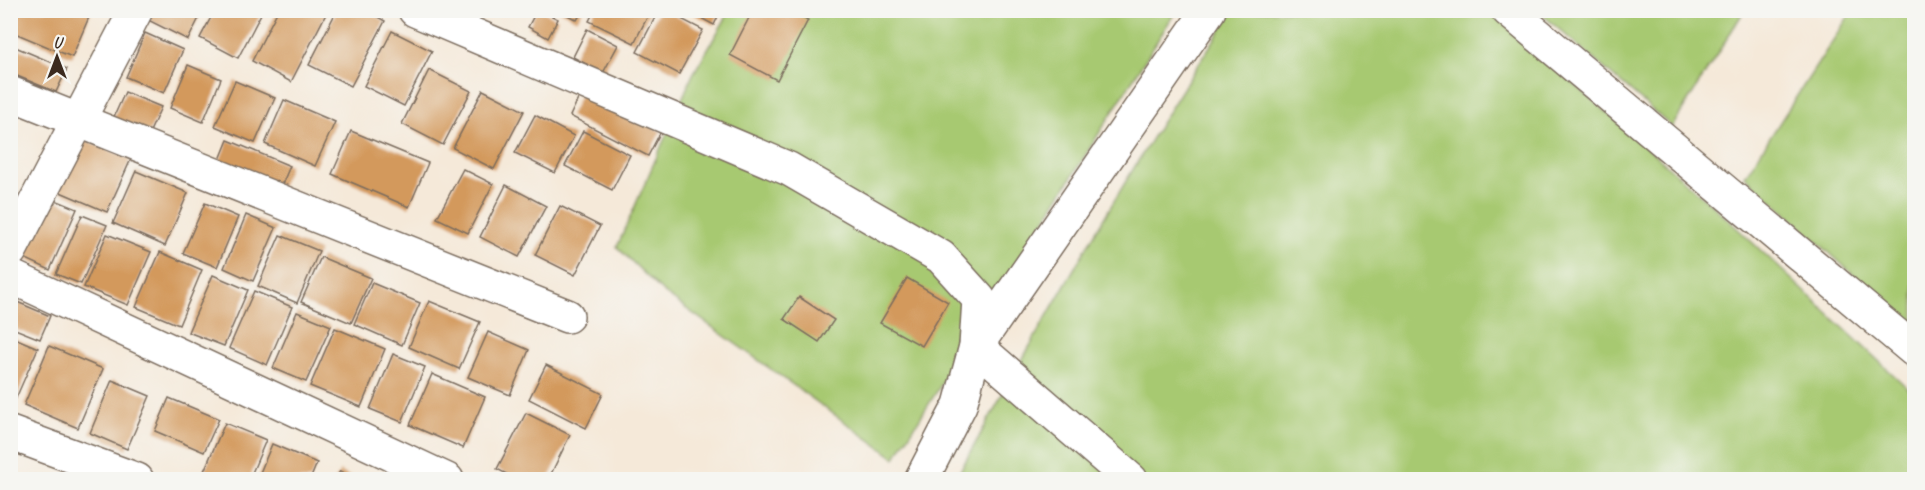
<svg xmlns="http://www.w3.org/2000/svg" width="1925" height="490" font-family="Caveat,sans-serif">
	<style>
		.green { fill: #a7c971; stroke: #717a48; stroke-width: 1.5 }
		.building { fill: #d3995c }
		.lines { fill: none; stroke-linecap: round; stroke-linejoin: round }
		.street-casing { stroke: #7c6d5f; stroke-width: 36 }
		.street { stroke: #fff; stroke-width: 33 }
	</style>
	<rect width="100%" height="100%" fill="#f6f6f2"/>
	<filter id="ink" filterUnits="userSpaceOnUse"><feTurbulence type="fractalNoise" baseFrequency=".0167" numOctaves="2"/><feDisplacementMap in="SourceGraphic" scale="12" xChannelSelector="R" yChannelSelector="G"/><feConvolveMatrix kernelMatrix="1 2 1 2 8 2 1 2 1" color-interpolation-filters="sRGB"/></filter>
	<filter id="wash" filterUnits="userSpaceOnUse"><feTurbulence type="fractalNoise" baseFrequency=".008" numOctaves="4" result="noise"/><feDisplacementMap in="SourceGraphic" scale="24" xChannelSelector="R" yChannelSelector="G"/><feGaussianBlur stdDeviation="1.35" result="paint"/><feColorMatrix in="noise" values="0 0 0 0 0 0 0 0 0 0 0 0 0 0 0 0 0 1.4 0 .05"/><feComposite in="paint" operator="in"/></filter>
	<g filter="url(#wash)">
		<rect width="100%" height="100%" fill="#f5e9d9"/>
		<g class="green">
			<path d="M730,11H1176L895,458L663,292L617,247L693,74Z"/>
			<path d="M1233,11H1491L1721,213L1914,394V479L955,480C1043,321 1133,162 1233,11Z"/>
			<path d="M1538,11H1744L1672,127Z"/>
			<path d="M1852,11H1914V330L1745,176Z"/>
		</g>
		<g id="blocks">
			<g class="building">
				<path d="M10,10H92L72,57L10,31Z"/>
				<path d="M153,10H203L188,40L148,20Z"/>
				<path d="M215,10H263L238,58L200,38Z"/>
				<path d="M278,10H328L291,82L252,61Z"/>
				<path d="M337,10H365L385,21L351,86L309,65Z"/>
				<path d="M537,10H540L558,19L548,38L528,27Z"/>
				<path d="M558,10H583L577,20Z"/>
				<path d="M595,10H651L634,43L589,21Z"/>
				<path d="M659,10H664L703,30L679,74L637,52Z"/>
				<path d="M686,10H721L714,25Z"/>
				<path d="M753,10H789L808,20L777,80L730,55Z"/>
				<path d="M587,29L618,45L603,73L573,57Z"/>
				<path d="M392,31L432,51L404,106L364,86Z"/>
				<path d="M145,33L183,50L164,93L126,77Z"/>
				<path d="M13,46L67,69L56,92L10,73V53Z"/>
				<path d="M188,65L221,79L203,122L170,108Z"/>
				<path d="M429,70L471,91L443,145L402,124Z"/>
				<path d="M235,81L275,98L255,143L215,126Z"/>
				<path d="M483,90L524,111L494,169L453,148Z"/>
				<path d="M582,91L661,131L648,156L570,116Z"/>
				<path d="M125,92L161,107L148,136L112,121Z"/>
				<path d="M284,100L335,122L315,166L265,144Z"/>
				<path d="M535,115L574,136L555,173L515,153Z"/>
				<path d="M351,131L428,163L409,207L332,174Z"/>
				<path d="M583,131L630,155L612,190L565,166Z"/>
				<path d="M81,138L131,159L107,212L58,191Z"/>
				<path d="M228,140L290,166L281,187L219,162Z"/>
				<path d="M463,169L493,184L468,233L437,218Z"/>
				<path d="M136,171L188,193L165,246L113,223Z"/>
				<path d="M506,185L546,206L519,257L480,237Z"/>
				<path d="M48,197L77,209L50,270L22,257Z"/>
				<path d="M205,203L238,217L217,267L183,253Z"/>
				<path d="M560,206L600,226L575,275L535,255Z"/>
				<path d="M82,215L107,225L81,284L56,274Z"/>
				<path d="M246,215L276,228L253,281L224,268Z"/>
				<path d="M107,234L151,252L128,305L84,287Z"/>
				<path d="M280,235L319,251L297,303L258,286Z"/>
				<path d="M160,252L202,270L179,325L136,307Z"/>
				<path d="M321,257L371,278L351,323L301,302Z"/>
				<path d="M213,275L248,290L224,346L188,332Z"/>
				<path d="M907,278L948,302L922,346L880,323Z"/>
				<path d="M372,283L420,303L402,345L354,324Z"/>
				<path d="M254,291L292,307L267,365L229,348Z"/>
				<path d="M799,297L834,320L819,342L784,319Z"/>
				<path d="M10,299L50,316L40,339L10,327Z"/>
				<path d="M429,301L480,322L459,369L409,347Z"/>
				<path d="M297,312L331,326L306,382L273,368Z"/>
				<path d="M335,328L385,349L361,407L310,386Z"/>
				<path d="M488,332L529,350L510,395L468,377Z"/>
				<path d="M10,336L38,348L13,405L10,403Z"/>
				<path d="M49,346L103,369L78,428L24,405Z"/>
				<path d="M393,354L425,367L402,422L370,409Z"/>
				<path d="M546,365L603,394L586,428L529,399Z"/>
				<path d="M432,374L485,397L463,448L410,425Z"/>
				<path d="M112,380L150,396L127,449L90,433Z"/>
				<path d="M169,398L219,419L204,452L155,431Z"/>
				<path d="M526,413L570,435L548,480H518L497,469Z"/>
				<path d="M225,423L266,440L249,480H205L201,478Z"/>
				<path d="M272,444L317,463L310,480H257Z"/>
				<path d="M340,471L356,480H335Z"/>
			</g>
		</g>
	</g>
	<g filter="url(#ink)">
		<use href="#blocks" fill-opacity="0" stroke="#7c6d5f" stroke-width="1.5"/>
		<g class="lines">
			<g class="street-casing">
				<g id="street">
					<path d="M415,10L789,169L941,257L979,299L976,346L960,405L921,480"/>
					<path d="M1508,10L1914,350"/>
					<path d="M10,93L567,316"/>
					<path d="M10,251L136,10"/>
					<path d="M10,276L447,480"/>
					<path d="M10,433L137,480"/>
					<path d="M1131,480L976,346L1209,10"/>
				</g>
			</g>
			<use href="#street" class="street"/>
		</g>
	</g>
	<rect width="1925" height="490" fill="none" stroke="#f6f6f2" stroke-width="36"/>
	<g transform="translate(57 57)" stroke="#f6f6f2" stroke-width="4.5" paint-order="stroke">
	<path d="M0-4.5L10 22L0 15L-10 22Z" fill="#3b2a1e"/>
	<text y="-9" font-size="16" font-weight="bold" text-anchor="middle" fill="#3b2a1e">U</text>
	</g>
</svg>
